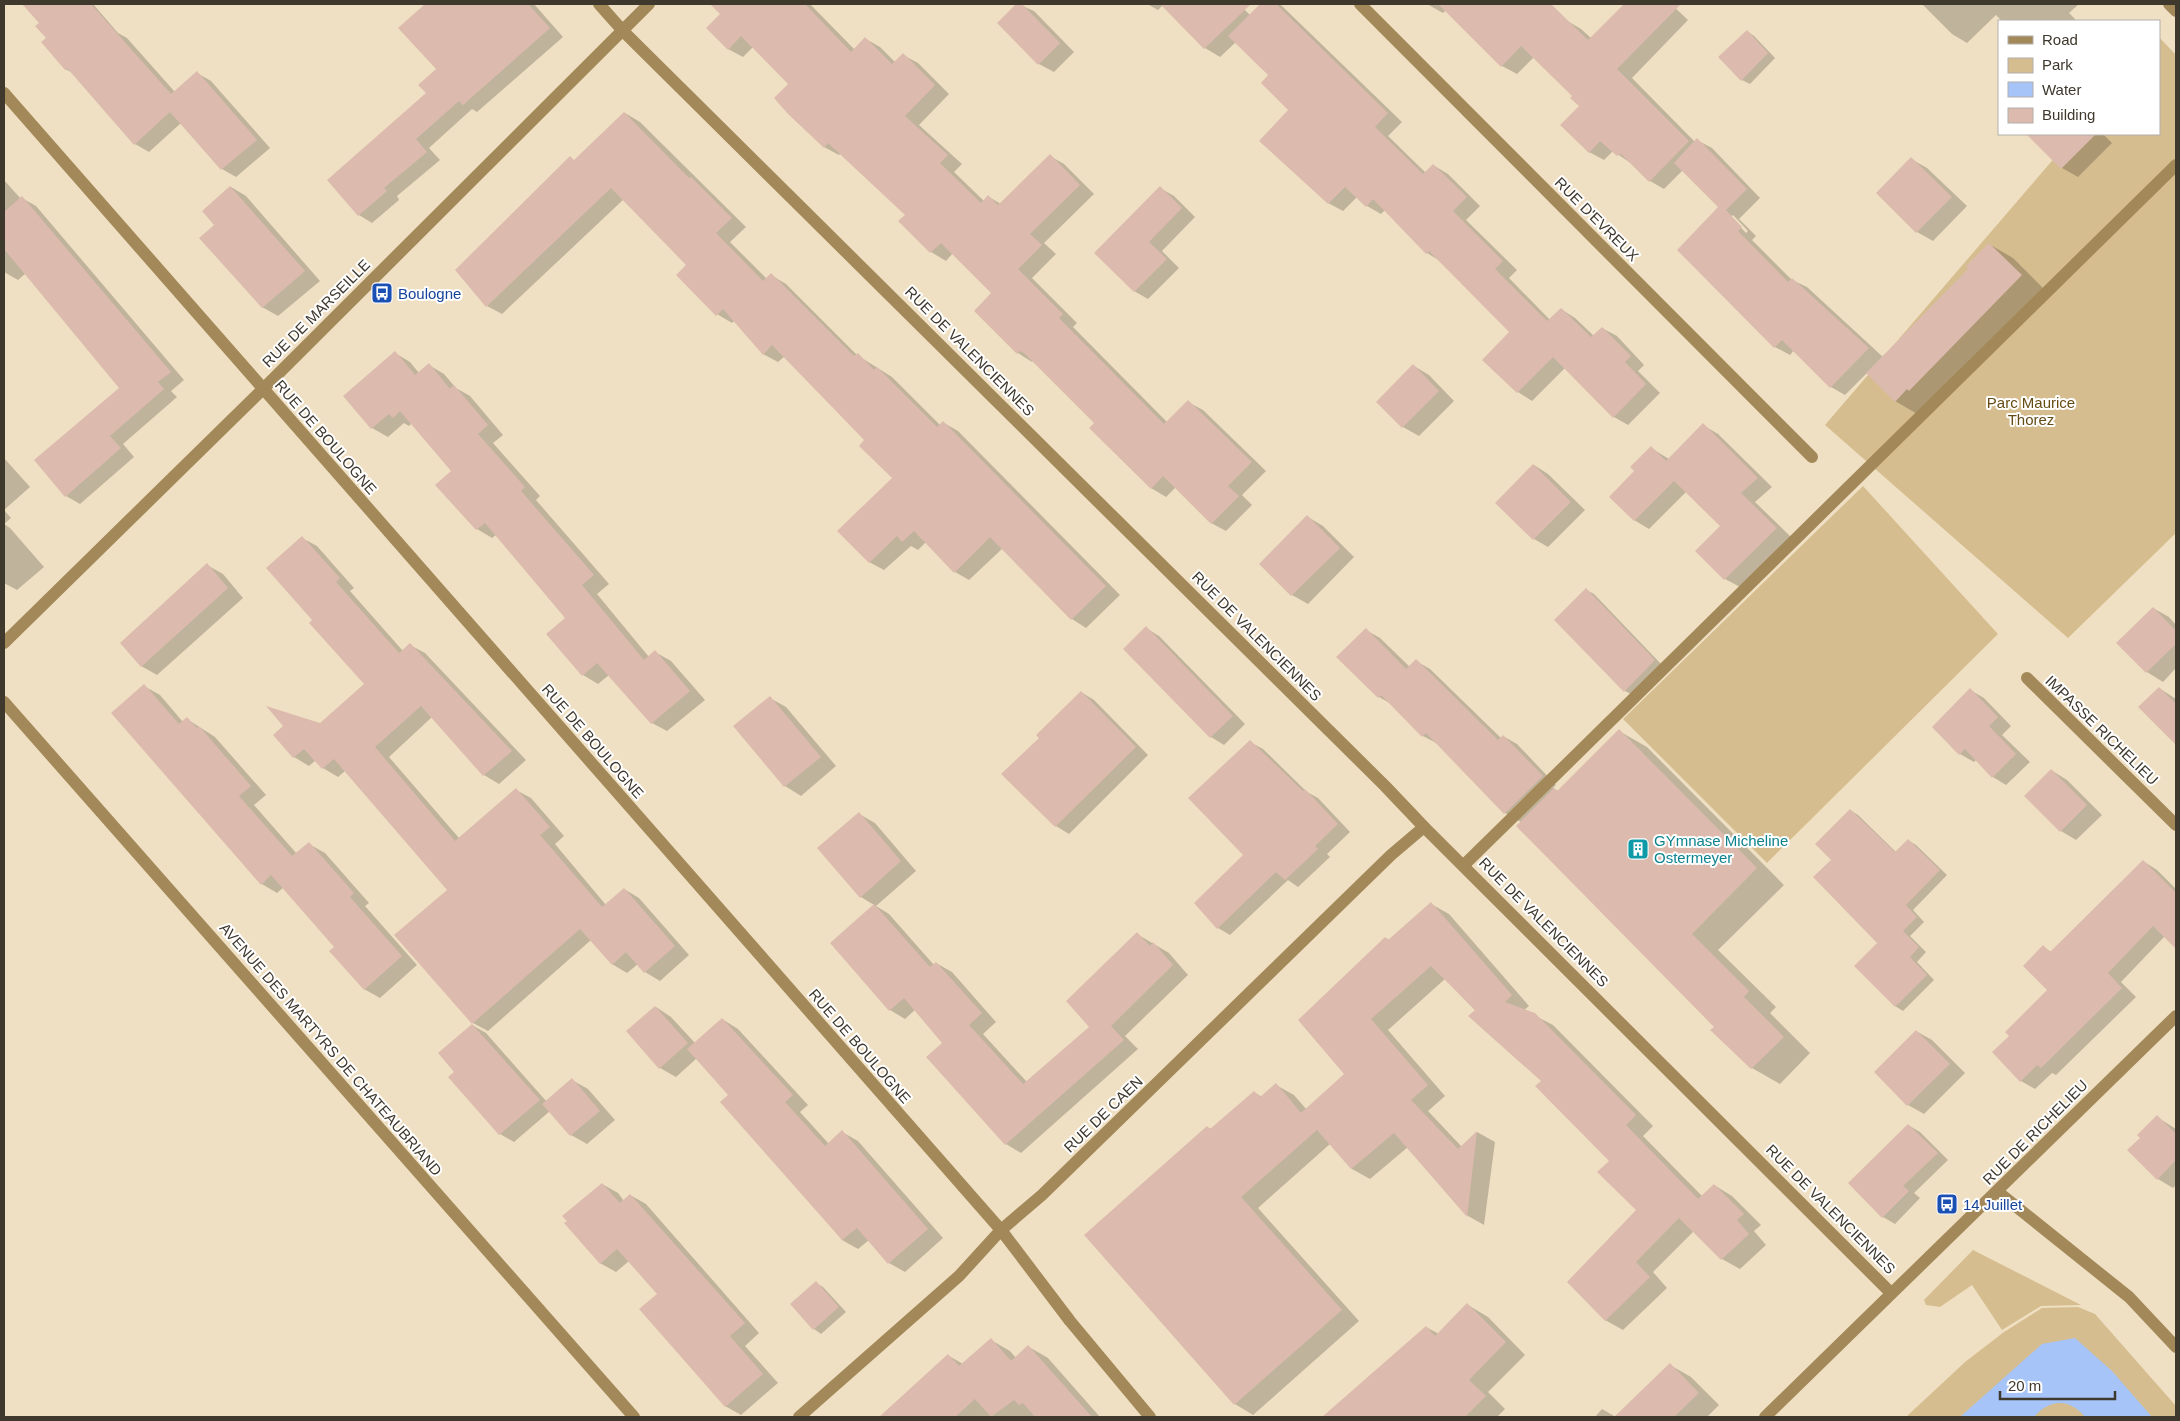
<svg xmlns="http://www.w3.org/2000/svg" width="2180" height="1421" font-family="Helvetica,sans-serif">
	<style>
		.green { fill: #d6bd8f }
		.water { fill: #a6c4f8 }
		.shadow { fill: #0003; fill-rule: evenodd }
		.building { fill: #dcbbae }
		.lines { fill: none; stroke-linecap: round; stroke-linejoin: round }
		.minor { stroke: #a38959; stroke-width: 12 }
		.labels { text-anchor: middle; dominant-baseline: central; stroke-width: 4; stroke-linejoin: round; paint-order: stroke }
		.street-label { font-size: 15px; fill: #3e382d; stroke: #fff }
		.transit-label { font-size: 15px; fill: #164399; stroke: #fff; text-anchor: start }
		.park-label { font-size: 15px; fill: #654c14; stroke: #fff }
		.culture-label { font-size: 15px; fill: #0d838f; stroke: #fff; text-anchor: start }
	</style>
	<rect width="100%" height="100%" fill="#f0e0c3"/>
	<g class="green">
		<path d="M2159,37L2176,55V533L2068,638L1825,425L2075,134H2159Z"/>
		<path d="M1863,486L1998,634L1767,863L1623,719Z"/>
		<path d="M1973,1250L2081,1305L2041,1306L2002,1330L1972,1285L1940,1307L1926,1305L1924,1300Z"/>
		<path d="M2078,1307L2095,1314L2176,1406V1417H1906L1965,1362L2004,1332L2042,1308Z"/>
	</g>
	<path class="water" d="M2075,1338L2112,1371L2152,1417H2085C2069,1398 2050,1399 2034,1417H1960L2042,1344Z"/>
	<g class="shadow">
		<path d="M24,4H93L118,33L127,38L175,92L197,73L211,81L270,148L236,177L222,169L181,123L149,152L135,144L73,73L65,69L41,23Z"/>
		<path d="M427,4H534L563,37L477,112L472,109L429,148L440,160L397,196L399,200L372,223L359,215L428,93L438,69L400,28Z"/>
		<path d="M732,4H810L855,50L866,39L880,47L896,63L903,55L918,63L949,94L919,125L962,164L954,172L984,201L989,197L1001,204L1050,156L1064,164L1094,194L1044,243L1056,254L1032,278L1077,323L1073,327L1168,423L1188,402L1203,410L1266,471L1242,495L1252,505L1226,531L1211,523L1176,487L1166,497L1151,488L1096,423L1034,360L1032,362L1018,353L975,311L993,293L953,253L946,261L931,252L900,221L907,215L841,153L839,155L824,147L790,84L753,47L743,57L728,49L708,28Z"/>
		<path d="M1018,4L1034,11L1074,52L1054,72L1039,64L999,23Z"/>
		<path d="M1147,4H1239L1250,15L1262,4H1279L1282,6L1402,122L1388,136L1426,173L1433,165L1448,174L1480,206L1466,220L1517,270L1509,278L1550,320L1561,309L1575,318L1594,336L1602,328L1617,336L1644,365L1638,371L1660,393L1628,425L1614,417L1565,368L1532,401L1518,392L1484,360L1511,332L1440,261L1427,253L1385,210L1381,214L1367,206L1357,197L1343,211L1328,203L1290,110L1270,75L1236,42L1220,57L1205,48L1163,5L1158,10Z"/>
		<path d="M1427,4H1527L1555,31L1566,20L1581,29L1591,38L1626,4H1671L1688,20L1632,78L1695,142L1697,140L1712,148L1760,198L1739,219L1756,236L1752,240L1792,280L1807,287L1883,357L1970,269L1989,244L2013,258L2044,289L1919,415L1895,401L1867,373L1845,395L1831,387L1794,350L1790,355L1775,347L1678,250L1720,207L1683,170L1664,189L1650,181L1632,164L1613,151L1604,160L1589,152L1580,106L1574,96L1534,57L1517,74L1502,66L1446,10L1443,13ZM1733,215L1748,231L1746,233L1731,217Z"/>
		<path d="M1922,4H2079L2069,13L2077,21H2002L1996,15L1967,43L1952,34Z"/>
		<path d="M1747,31L1754,36L1775,58L1750,84L1742,80Z"/>
		<path d="M625,113L640,122L746,227L730,242L767,279L771,275L786,284L857,355L892,377L941,426L944,423L958,431L1120,595L1086,628L1072,619L1003,548L969,580L955,572L926,542L918,550L911,546L884,570L869,562L893,478L866,440L785,356L778,362L763,354L735,320L732,323L717,314L688,265L624,199L502,314L487,306L575,161Z"/>
		<path d="M2028,134H2103L2112,143L2078,177L2062,168Z"/>
		<path d="M1911,159L1927,168L1967,206L1933,241L1917,232L1877,193Z"/>
		<path d="M4,180L21,199L22,198L36,206L184,380L171,391L177,397L123,444L134,457L80,504L66,496L121,388L26,273L18,280L4,272Z"/>
		<path d="M231,187L246,196L320,281L278,316L262,307L215,225Z"/>
		<path d="M1160,188L1174,196L1195,217L1162,251L1179,268L1148,299L1134,291Z"/>
		<path d="M395,353L410,362L419,373L429,365L444,374L456,388L470,396L503,435L493,443L540,496L536,500L609,584L597,594L649,657L655,652L671,661L705,700L667,731L652,723L609,675L598,684L583,675L567,618L496,535L492,538L477,529L437,485L453,471L412,423L409,426L404,423L388,437L372,428Z"/>
		<path d="M1414,366L1429,375L1454,401L1419,436L1403,427L1378,402Z"/>
		<path d="M1703,425L1718,434L1772,487L1755,502L1791,537L1740,587L1725,579L1721,526L1686,492L1649,529L1634,520L1635,472L1651,448L1669,459Z"/>
		<path d="M4,458L30,487L4,510L11,518L4,524Z"/>
		<path d="M1534,465L1548,474L1585,510L1548,547L1534,539Z"/>
		<path d="M1308,517L1323,526L1354,557L1308,604L1292,595Z"/>
		<path d="M4,524L10,528L44,567L17,590L4,583Z"/>
		<path d="M302,538L317,546L354,588L350,591L403,651L410,645L425,653L526,760L499,784L484,775L432,717L389,757L459,838L516,790L531,798L564,836L555,844L606,905L624,889L639,898L689,955L660,981L645,972L638,964L627,973L612,964L591,940L488,1031L473,1023L449,890L345,771L338,777L323,768L316,760L309,766L294,757L275,735L321,725L366,684L314,620Z"/>
		<path d="M207,565L223,574L243,598L157,675L141,666Z"/>
		<path d="M1586,590L1594,594L1662,665L1633,695L1625,691Z"/>
		<path d="M2153,608L2169,617L2176,625V668L2163,682L2147,672L2118,643Z"/>
		<path d="M1146,628L1159,636L1245,724L1224,745L1211,737L1125,649Z"/>
		<path d="M1366,630L1380,638L1410,667L1416,661L1430,669L1501,738L1503,736L1517,744L1556,785L1553,788L1558,791L1619,731L1647,747L1784,885L1718,950L1776,1007L1770,1013L1810,1053L1780,1084L1752,1068L1712,1030L1716,1027L1521,822L1505,813L1438,744L1423,736L1393,705L1379,697Z"/>
		<path d="M144,686L160,695L183,722L187,719L215,737L266,795L254,805L297,854L309,844L325,853L369,903L365,906L417,965L380,998L364,989L336,947L284,887L277,893L262,884Z"/>
		<path d="M2159,688L2176,699V744L2140,707Z"/>
		<path d="M1970,690L1984,698L2011,726L2002,735L2030,762L2006,785L1993,777L1976,760L1974,762L1960,754L1933,727Z"/>
		<path d="M1081,692L1094,700L1148,755L1069,834L1056,826L1041,738Z"/>
		<path d="M770,698L786,707L836,766L801,796L785,786L735,726Z"/>
		<path d="M1250,742L1263,749L1307,792L1318,798L1350,832L1327,854L1330,857L1298,887L1288,880L1230,935L1218,928L1245,855Z"/>
		<path d="M2051,770L2067,780L2102,815L2076,840L2061,831Z"/>
		<path d="M1850,810L1858,815L1897,853L1909,841L1916,845L1947,875L1913,910L1924,922L1910,936L1926,952L1917,962L1934,980L1903,1011L1895,1006L1879,943L1833,860Z"/>
		<path d="M859,814L875,823L916,871L876,906L889,914L934,965L936,963L952,972L996,1022L983,1034L1027,1082L1091,1028L1137,934L1169,953L1188,975L1125,1036L1138,1049L1021,1153L1006,1144L928,1057L944,1043L916,1009L905,1019L890,1010L874,905L861,897Z"/>
		<path d="M2143,861L2157,870L2176,889V947L2165,936L2121,982L2136,997L2056,1075L2052,1073L2035,1089L2021,1081L2011,1036L2049,990L2044,947L2051,952Z"/>
		<path d="M1431,904L1449,914L1529,1006L1524,1010L1553,1025L1653,1126L1643,1136L1702,1196L1714,1185L1732,1196L1761,1225L1754,1231L1766,1245L1740,1269L1722,1259L1694,1231L1653,1272L1667,1288L1623,1330L1605,1320L1638,1210L1610,1161L1543,1081L1445,979L1388,1030L1445,1096L1428,1111L1462,1147L1477,1132L1495,1142L1484,1225L1468,1216L1408,1147L1370,1179L1352,1169L1330,1144L1258,1208L1359,1321L1253,1415L1235,1404L1086,1235L1207,1127L1211,1129L1254,1092L1262,1097L1276,1085L1294,1095L1307,1110L1346,1074L1386,938L1389,940Z"/>
		<path d="M656,1007L671,1017L695,1043L722,1019L738,1029L808,1105L800,1112L829,1144L842,1132L858,1141L943,1238L905,1272L889,1263L869,1240L858,1249L842,1240L730,1095L697,1058L676,1077L660,1068Z"/>
		<path d="M472,1025L486,1033L547,1102L572,1080L588,1089L615,1120L587,1144L571,1135L550,1111L514,1142L500,1134L449,1077L456,1072Z"/>
		<path d="M1916,1031L1932,1040L1965,1073L1924,1114L1908,1105L1875,1072Z"/>
		<path d="M2157,1117L2176,1129V1185L2173,1188L2158,1179L2141,1138Z"/>
		<path d="M1908,1125L1920,1132L1948,1160L1914,1193L1920,1198L1895,1224L1883,1217Z"/>
		<path d="M602,1184L618,1193L624,1201L630,1195L646,1204L759,1333L745,1346L778,1383L741,1415L725,1406L659,1294L629,1261L616,1272L600,1263Z"/>
		<path d="M816,1283L823,1287L846,1312L821,1334L814,1329Z"/>
		<path d="M1468,1305L1488,1317L1525,1355L1488,1392L1505,1409L1497,1417H1324L1426,1327L1439,1334Z"/>
		<path d="M991,1340L1010,1351L1016,1358L1029,1347L1048,1358L1100,1417H887L884,1414L949,1356L963,1364Z"/>
		<path d="M1670,1365L1691,1377L1719,1405L1707,1417H1595L1602,1409L1616,1417Z"/>
	</g>
	<g class="building">
		<path d="M22,4H91L171,94L197,71L257,140L221,170L170,112L134,145L67,68L65,70L41,42L46,38L35,26L39,23Z"/>
		<path d="M425,4H528L550,28L463,105L459,101L416,139L427,152L384,188L387,191L358,216L327,180L426,93L418,85L436,69L398,28Z"/>
		<path d="M710,4H805L851,52L865,37L892,64L903,53L935,85L905,116L948,155L940,163L981,203L988,195L998,205L1050,154L1080,185L1030,234L1042,245L1018,269L1063,314L1059,318L1164,424L1188,400L1252,462L1228,486L1239,496L1211,524L1163,476L1151,489L1089,428L1094,423L1024,353L1020,351L1017,354L974,311L991,293L941,243L930,253L898,221L905,215L828,143L824,148L788,114L774,98L788,84L741,36L728,50L706,28L720,14Z"/>
		<path d="M1016,4H1022L1060,43L1038,65L997,23Z"/>
		<path d="M1160,4H1251L1204,49Z"/>
		<path d="M1260,4H1276L1388,113L1375,127L1423,174L1433,164L1467,197L1453,211L1503,261L1495,269L1547,321L1561,308L1591,337L1602,327L1631,356L1625,362L1646,384L1613,418L1553,357L1517,393L1482,360L1509,332L1429,251L1426,254L1373,199L1366,207L1345,187L1328,204L1259,141L1288,110L1261,83L1268,75L1228,36Z"/>
		<path d="M1438,4H1551L1588,40L1624,4H1681L1617,69L1689,141L1649,182L1621,154L1617,156L1600,141L1589,153L1560,125L1579,106L1570,98L1572,96L1521,46L1501,67Z"/>
		<path d="M1747,30L1768,53L1741,81L1718,57Z"/>
		<path d="M624,112L689,178L691,177L732,218L716,233L763,281L771,273L854,356L858,353L874,370L877,367L937,427L943,421L1106,586L1071,620L990,537L954,573L914,531L902,542L897,536L869,563L837,531L892,478L859,446L864,440L772,345L763,355L723,309L716,316L676,275L686,265L611,188L486,307L455,270L570,156L574,160Z"/>
		<path d="M2026,134H2096L2061,169Z"/>
		<path d="M1697,138L1747,189L1726,210L1742,227L1738,231L1788,282L1792,278L1869,348L1830,388L1782,340L1774,348L1677,250L1718,207L1674,163Z"/>
		<path d="M1911,157L1952,197L1916,233L1876,193Z"/>
		<path d="M230,186L305,271L262,308L199,238L214,225L202,211Z"/>
		<path d="M1160,186L1182,208L1149,242L1167,259L1134,292L1094,253Z"/>
		<path d="M22,196L171,372L158,382L164,389L110,436L121,448L65,497L34,460L119,388L4,249V212Z"/>
		<path d="M1989,243L2022,275L1909,391L1907,389L1895,402L1866,373L1968,269L1966,266Z"/>
		<path d="M395,351L415,375L429,363L450,389L454,385L488,425L478,434L525,487L521,491L594,575L582,585L644,660L655,650L690,691L651,724L597,663L582,676L546,634L565,618L485,523L476,530L435,485L451,471L400,411L393,418L389,414L371,429L343,396Z"/>
		<path d="M1413,364L1439,391L1402,428L1376,402Z"/>
		<path d="M1703,423L1758,478L1741,493L1777,528L1724,580L1695,551L1720,526L1674,481L1634,521L1609,497L1634,471L1630,467L1651,446L1666,461Z"/>
		<path d="M1533,464L1571,502L1533,540L1495,503Z"/>
		<path d="M1307,515L1340,548L1291,596L1259,564Z"/>
		<path d="M302,536L340,578L336,582L399,653L410,643L512,751L483,776L421,706L375,747L455,841L516,788L550,827L540,835L602,907L624,888L675,946L644,973L626,952L612,965L580,929L472,1024L394,935L447,890L334,759L322,769L304,749L293,758L273,735L283,726L266,706L320,723L364,684L309,623L312,620L266,568Z"/>
		<path d="M207,563L228,588L141,667L120,643Z"/>
		<path d="M1586,588L1655,660L1624,692L1554,620Z"/>
		<path d="M2153,607L2176,631V644L2146,673L2116,643Z"/>
		<path d="M1146,626L1233,716L1210,738L1123,649Z"/>
		<path d="M1366,628L1406,669L1416,659L1498,740L1503,735L1543,776L1504,814L1426,733L1422,737L1381,695L1378,698L1336,657Z"/>
		<path d="M144,684L179,724L187,717L197,728L199,726L251,786L239,796L292,856L309,842L354,893L350,897L402,956L364,990L329,951L334,947L271,875L261,885L111,713Z"/>
		<path d="M2159,687L2176,704V745L2138,707Z"/>
		<path d="M1970,688L1998,717L1989,726L2016,754L1992,778L1965,749L1959,755L1932,727Z"/>
		<path d="M1081,691L1136,747L1055,827L1001,774L1039,738L1036,735Z"/>
		<path d="M770,696L821,757L784,787L733,726Z"/>
		<path d="M1619,729L1757,868L1692,934L1749,991L1744,997L1784,1037L1751,1069L1710,1030L1714,1027L1516,826L1554,788L1557,791Z"/>
		<path d="M1250,740L1303,791L1305,789L1338,824L1315,846L1318,849L1285,880L1276,872L1217,929L1194,903L1243,855L1188,798Z"/>
		<path d="M2051,769L2087,805L2060,832L2024,796Z"/>
		<path d="M1850,809L1895,852L1908,839L1940,870L1906,905L1917,917L1903,931L1919,947L1910,957L1927,975L1895,1007L1854,966L1877,943L1813,877L1831,860L1815,844Z"/>
		<path d="M859,812L901,861L860,898L817,848Z"/>
		<path d="M2143,860L2176,893V949L2153,926L2108,973L2122,988L2041,1068L2037,1065L2020,1082L1992,1052L2009,1036L2005,1032L2047,990L2023,966L2043,945L2050,952Z"/>
		<path d="M1431,902L1512,995L1505,1002L1535,1013L1636,1115L1626,1125L1698,1199L1714,1184L1744,1214L1737,1220L1749,1234L1721,1260L1679,1218L1636,1262L1650,1277L1605,1321L1567,1282L1636,1210L1597,1172L1609,1161L1535,1086L1541,1081L1468,1016L1475,1010L1431,966L1371,1019L1428,1085L1411,1100L1458,1149L1477,1131L1467,1217L1394,1133L1351,1169L1317,1130L1241,1197L1342,1310L1234,1405L1084,1235L1207,1126L1210,1129L1254,1091L1260,1097L1276,1083L1301,1113L1344,1074L1298,1020L1385,937L1388,940Z"/>
		<path d="M874,904L930,967L936,962L982,1013L969,1025L1023,1084L1089,1027L1066,1001L1137,932L1150,946L1153,942L1173,965L1111,1026L1124,1040L1005,1145L926,1057L942,1043L904,998L889,1011L830,943Z"/>
		<path d="M655,1006L688,1043L659,1069L626,1031Z"/>
		<path d="M722,1018L793,1095L785,1102L825,1146L842,1130L928,1229L888,1264L857,1228L842,1240L720,1102L728,1095L687,1049Z"/>
		<path d="M472,1024L540,1100L499,1135L448,1077L454,1072L438,1053Z"/>
		<path d="M1916,1030L1950,1064L1907,1106L1874,1072Z"/>
		<path d="M572,1078L600,1111L570,1136L542,1104Z"/>
		<path d="M2157,1115L2176,1134V1160L2157,1180L2127,1150L2140,1138L2137,1135Z"/>
		<path d="M1908,1124L1938,1153L1903,1186L1909,1191L1882,1218L1848,1183Z"/>
		<path d="M602,1183L620,1203L630,1194L745,1323L730,1336L763,1374L725,1407L639,1309L657,1294L617,1249L600,1264L564,1223L567,1221L562,1216Z"/>
		<path d="M816,1281L839,1307L813,1330L790,1304Z"/>
		<path d="M1467,1303L1506,1342L1469,1380L1486,1396L1465,1417H1322L1426,1326L1435,1336Z"/>
		<path d="M991,1338L1011,1361L1028,1345L1092,1417H1035L1023,1403L1019,1405L1014,1400L991,1417L975,1399L955,1417H879L948,1354L959,1366Z"/>
		<path d="M1670,1363L1699,1393L1674,1417H1614Z"/>
	</g>
	<g class="lines">
		<g class="minor">
			<path d="M599,4L623,31L1385,786L1424,827L1891,1293"/>
			<path d="M1360,4L1812,457"/>
			<path d="M2169,4L2176,11"/>
			<path d="M4,93L1001,1230L1070,1321L1150,1417"/>
			<path d="M4,643L263,389L649,4"/>
			<path d="M2027,678L2176,825"/>
			<path d="M4,702L634,1417"/>
			<path d="M1464,865L2176,165"/>
			<path d="M1998,1192L2129,1297L2176,1347"/>
			<path d="M799,1417L959,1276L1001,1230L1042,1195L1391,855L1424,827"/>
			<path d="M1765,1417L2176,1016"/>
		</g>
	</g>
	<defs>
		<g id="bus-square" transform="scale(1.125)"><rect x="-9" y="-9" width="18" height="18" rx="4" fill="#1a4fb4" stroke="#fff"/><path d="M-5-6H5V4H4V6H2V4H-2V6H-4V4H-5ZM-3.5-4V0h7V-4ZM-3.5 1.2v1.5H-2V1.2ZM2 1.2v1.5H3.5V1.2Z" fill="#fff"/></g>
		<g id="building-square" transform="scale(1.125)"><rect x="-9" y="-9" width="18" height="18" rx="4" fill="#0f9aa8" stroke="#fff"/><path d="M-4-6H4V6H1V3H-1V6H-4ZM-2.5-4.3h1.7v1.8h-1.7ZM.8-4.3h1.7v1.8H.8ZM-2.5-1h1.7V.8h-1.7ZM.8-1h1.7V.8H.8Z" fill="#fff"/></g>
	</defs>
	<g fill-rule="evenodd">
		<use href="#bus-square" x="382" y="293"/>
		<use href="#building-square" x="1638" y="849"/>
		<use href="#bus-square" x="1947" y="1204"/>
	</g>
	<g class="labels">
		<g class="street-label">
			<text transform="translate(1597 219) rotate(45)">RUE D'EVREUX</text>
			<text transform="translate(316 313) rotate(-45)">RUE DE MARSEILLE</text>
			<text transform="translate(970 351) rotate(45)">RUE DE VALENCIENNES</text>
			<text transform="translate(326 437) rotate(49)">RUE DE BOULOGNE</text>
			<text transform="translate(1257 636) rotate(45)">RUE DE VALENCIENNES</text>
			<text transform="translate(2102 730) rotate(44)">IMPASSE RICHELIEU</text>
			<text transform="translate(593 741) rotate(49)">RUE DE BOULOGNE</text>
			<text transform="translate(1544 922) rotate(45)">RUE DE VALENCIENNES</text>
			<text transform="translate(860 1046) rotate(49)">RUE DE BOULOGNE</text>
			<text transform="translate(331 1049) rotate(49)">AVENUE DES MARTYRS DE CHATEAUBRIAND</text>
			<text transform="translate(1103 1114) rotate(-44)">RUE DE CAEN</text>
			<text transform="translate(2035 1132) rotate(-45)">RUE DE RICHELIEU</text>
			<text transform="translate(1831 1209) rotate(45)">RUE DE VALENCIENNES</text>
		</g>
		<g class="transit-label">
			<text x="398" y="293">Boulogne</text>
			<text x="1963" y="1204">14 Juillet</text>
		</g>
		<g class="park-label">
			<text x="2031" y="402">Parc Maurice<tspan x="2031" dy="17">Thorez</tspan></text>
		</g>
		<g class="culture-label">
			<text x="1654" y="840">GYmnase Micheline<tspan x="1654" dy="17">Ostermeyer</tspan></text>
		</g>
	</g>
	<rect width="2180" height="1421" fill="none" stroke="#3e382d" stroke-width="10"/>
	<rect x="1998" y="20" width="162" height="115" fill="#ffffff" stroke="#b2afab"/>
	<rect x="2008" y="36" width="25" height="8" fill="#a38959" stroke="#b2afab"/>
	<text x="2042" y="45" font-size="15" fill="#3e382d">Road</text>
	<rect x="2008" y="58" width="25" height="15" fill="#d6bd8f" stroke="#b2afab"/>
	<text x="2042" y="70" font-size="15" fill="#3e382d">Park</text>
	<rect x="2008" y="82" width="25" height="15" fill="#a6c4f8" stroke="#b2afab"/>
	<text x="2042" y="95" font-size="15" fill="#3e382d">Water</text>
	<rect x="2008" y="108" width="25" height="15" fill="#dcbbae" stroke="#b2afab"/>
	<text x="2042" y="120" font-size="15" fill="#3e382d">Building</text>
	<path d="M2000 1391v8h115v-8" fill="none" stroke="#3e382d" stroke-width="2.5"/>
	<text x="2008" y="1391" font-size="15" fill="#3e382d" stroke="#ffffff" stroke-width="4" paint-order="stroke">20 m</text>
</svg>
